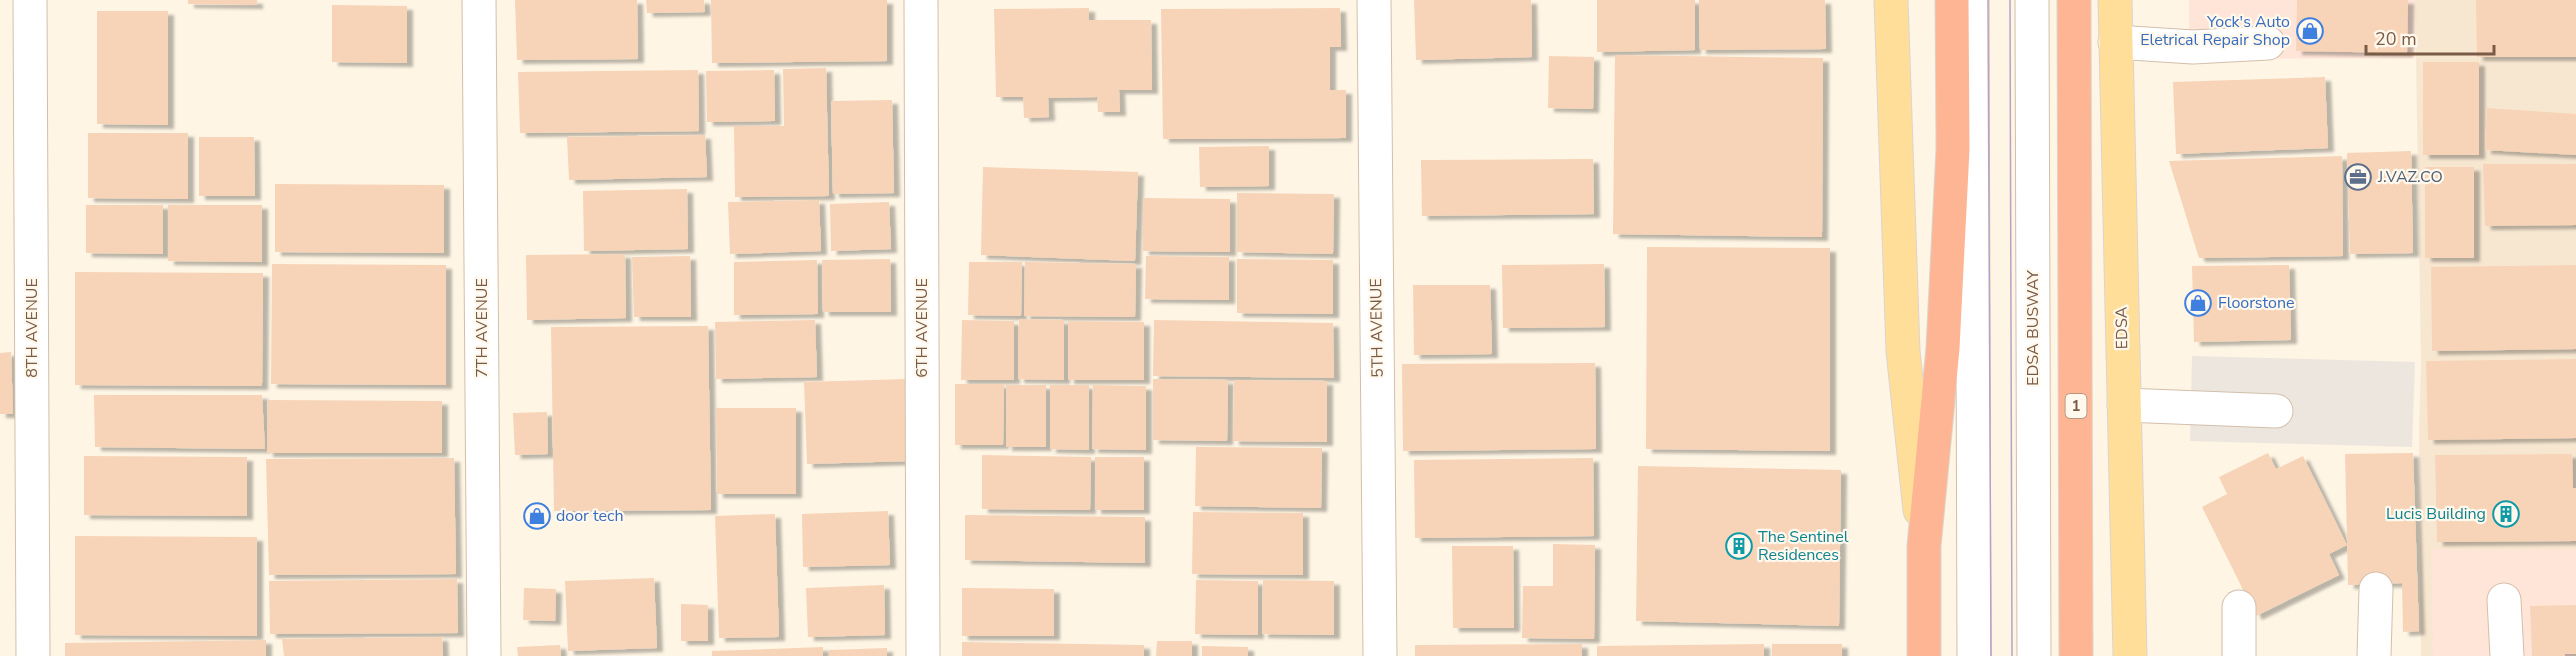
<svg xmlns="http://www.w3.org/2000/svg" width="2576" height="656" font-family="'Nunito Sans',sans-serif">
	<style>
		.residential { fill: #f7e7d1 }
		.commercial { fill: #ffe5d7 }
		.industrial { fill: #ede6de }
		.building { fill: #f7d4b8; filter: url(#shadow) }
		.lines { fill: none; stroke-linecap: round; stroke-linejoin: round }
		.minor-casing { stroke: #d3bfab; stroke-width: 35 }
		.major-casing { stroke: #dcd4cf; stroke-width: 35 }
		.highway-casing { stroke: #dcd4cf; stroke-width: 35 }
		.minor { stroke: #fff; stroke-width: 33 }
		.major { stroke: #ffde9a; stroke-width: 33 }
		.highway { stroke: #feb594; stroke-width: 33 }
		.tram { stroke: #b8a1c9; stroke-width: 1.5 }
		.labels { text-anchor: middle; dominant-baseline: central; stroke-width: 4.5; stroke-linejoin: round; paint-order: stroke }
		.shield { fill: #fff8ec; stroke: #a18a78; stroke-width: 1.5 }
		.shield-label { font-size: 15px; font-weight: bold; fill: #795b46 }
		.shop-label { font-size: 16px; fill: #366cbe; stroke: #fff8ec; text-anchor: start }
		.service-label { font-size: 16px; fill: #4e5e75; stroke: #fff8ec; text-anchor: start }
		.street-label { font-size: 16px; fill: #795b46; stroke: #fff8ec }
		.culture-label { font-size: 16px; fill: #0d838f; stroke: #fff8ec; text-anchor: end }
	</style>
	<defs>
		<filter id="shadow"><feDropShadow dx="6" dy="4" stdDeviation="1.5" flood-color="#0004"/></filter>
	</defs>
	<rect width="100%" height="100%" fill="#fef5e4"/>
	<path class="residential" d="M2415,0H2576V656H2421L2419,431L2421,364Z"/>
	<g class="commercial">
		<path d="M2189,0H2415V58L2189,59Z"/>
		<path d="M2432,549H2576V656H2433Z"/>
	</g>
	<path class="industrial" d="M2192,356L2415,362L2412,447L2190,441Z"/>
	<g class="building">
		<path d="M188,0H257V5L188,4Z"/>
		<path d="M515,0H637L638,59L517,60Z"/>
		<path d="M646,0H704L705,12L647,13Z"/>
		<path d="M711,0H887V61L712,63Z"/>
		<path d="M1414,0H1531L1532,57L1416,60Z"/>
		<path d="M1597,0H1695V50L1597,52Z"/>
		<path d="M1699,0H1825L1826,49L1700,50Z"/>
		<path d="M2297,0H2408L2407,53L2296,51Z"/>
		<path d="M2476,0H2576V57H2477Z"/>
		<path d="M332,5L407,6V63L332,62Z"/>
		<path d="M1089,8V20H1151L1152,90H1119L1120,112H1098L1097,97L1048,98L1049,117L1024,118L1023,97H996L994,9Z"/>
		<path d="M1340,8L1341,47H1330V90H1346V138L1163,139L1161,9Z"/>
		<path d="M97,11H168V125L97,124Z"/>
		<path d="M1615,55L1823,58L1822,237L1613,234Z"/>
		<path d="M1549,56L1594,57L1593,109L1548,108Z"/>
		<rect x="2423" y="62" width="56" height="93"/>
		<path d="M826,68L829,196L735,197L734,126H784L783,69Z"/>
		<path d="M698,70L699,131L520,133L518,72Z"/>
		<path d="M774,70L775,121L707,122L706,71Z"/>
		<path d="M2325,77L2328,148L2176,154L2173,82Z"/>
		<path d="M892,100L894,193L833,194L831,101Z"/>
		<path d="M2487,108L2576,114V155L2485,150Z"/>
		<path d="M88,133H188V199L88,198Z"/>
		<path d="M705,135L707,177L569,180L567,137Z"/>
		<path d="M199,137H254L255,196H199Z"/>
		<path d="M1269,146V186L1200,187L1199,147Z"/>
		<path d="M2411,151L2413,253L2350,254L2347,153Z"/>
		<path d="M2342,156L2343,256L2199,258L2169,161Z"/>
		<path d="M1593,159L1594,214L1422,216L1421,160Z"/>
		<path d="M2483,164H2576V225L2485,226Z"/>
		<path d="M983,167L1138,172L1135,261L981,255Z"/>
		<rect x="2425" y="167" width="49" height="91"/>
		<path d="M275,184L444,185V253L275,252Z"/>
		<path d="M687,189L688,249L584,251L583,191Z"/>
		<path d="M1237,193L1334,194L1333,254L1237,252Z"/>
		<path d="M1143,198L1230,199V252L1143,251Z"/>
		<path d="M819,200L821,251L730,254L728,202Z"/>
		<path d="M889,202L891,249L831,251L830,204Z"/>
		<path d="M86,205H163V254L86,253Z"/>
		<path d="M168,205H262V262L168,261Z"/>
		<path d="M1647,247L1830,248V451L1646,449Z"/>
		<path d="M625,254L626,318L527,320L526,255Z"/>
		<path d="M690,256L691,317H634L632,257Z"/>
		<path d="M1146,256L1229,257V300L1145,299Z"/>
		<path d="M890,259L891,312H823L822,260Z"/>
		<path d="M1237,259L1333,260V314L1237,313Z"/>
		<path d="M817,260L818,314L734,315V262Z"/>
		<path d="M969,262H1022L1021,316L968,315Z"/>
		<path d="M1025,262L1136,264L1135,317L1024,316Z"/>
		<path d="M272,264L446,265V385L271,384Z"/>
		<path d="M1604,264L1605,327L1503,328L1502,265Z"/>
		<path d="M2289,265L2291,340L2194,342L2192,266Z"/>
		<path d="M2576,265V349L2432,351L2431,267Z"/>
		<path d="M75,272L263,273L262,386L75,385Z"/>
		<path d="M1413,285H1490L1492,354L1414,355Z"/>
		<path d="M1019,319L1064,320V380L1018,379Z"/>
		<path d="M815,320L817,377L716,379L715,322Z"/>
		<path d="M962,320L1014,321V380H961Z"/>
		<path d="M1154,320L1333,323L1334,378L1153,376Z"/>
		<path d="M1068,321L1144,322V380H1068Z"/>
		<path d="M708,326L711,510L554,511L551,327Z"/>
		<path d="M11,352L13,414H0V353Z"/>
		<path d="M2576,359V438L2428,440L2426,361Z"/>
		<path d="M1595,363L1596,449L1403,451L1402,364Z"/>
		<path d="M907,379L910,461L807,464L804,382Z"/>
		<path d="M1153,379L1228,380L1227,441L1153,440Z"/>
		<path d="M1234,380L1327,381V442L1233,441Z"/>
		<path d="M955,384H1004L1003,445H955Z"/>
		<rect x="1006" y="385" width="40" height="62"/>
		<path d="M1050,385H1089V450L1050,449Z"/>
		<path d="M1093,385L1146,386V450L1092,449Z"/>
		<path d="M94,395H262L265,449L95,447Z"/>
		<path d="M268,400L442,401V453H267Z"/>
		<path d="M716,408H796V494H717Z"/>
		<path d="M547,412L548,454L515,455L513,413Z"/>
		<path d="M1196,447L1322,448L1321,508L1195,506Z"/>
		<path d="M2268,453L2276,469L2303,456L2347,545L2329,554L2339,575L2256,616L2202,507L2227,494L2219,477Z"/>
		<path d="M2413,453L2419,631L2403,632L2402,583L2348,585L2345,454Z"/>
		<path d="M2572,454L2573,488H2576V541L2437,542L2435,455Z"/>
		<path d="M982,455L1091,457L1090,510L982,509Z"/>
		<path d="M84,456L247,457V516L84,515Z"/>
		<rect x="1095" y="457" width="49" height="53"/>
		<path d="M454,458L456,574L269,575L266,459Z"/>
		<path d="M1593,458L1594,536L1415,538L1414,460Z"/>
		<path d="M1638,466L1841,470L1839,626L1636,621Z"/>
		<path d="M888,511L890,565L803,567L802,514Z"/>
		<path d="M1193,512L1303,513V575L1192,574Z"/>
		<path d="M775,514L779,637L719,638L715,516Z"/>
		<path d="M965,515L1145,517V563L965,560Z"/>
		<path d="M75,536L257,537V636L75,635Z"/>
		<path d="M1553,544L1595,545L1594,639L1522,638L1523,586H1553Z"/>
		<path d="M1452,546H1513L1514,628H1453Z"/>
		<path d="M654,578L657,648L568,651L565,581Z"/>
		<path d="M457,579L458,633L270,634L269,581Z"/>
		<path d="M1196,580L1258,581V635L1195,634Z"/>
		<path d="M1263,580L1334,581V635L1262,634Z"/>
		<path d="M884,585L885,635L808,637L806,588Z"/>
		<path d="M524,588L556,589L555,621L523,620Z"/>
		<path d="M962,588L1054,589V636H962Z"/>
		<path d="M681,604L708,605V641H681Z"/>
		<path d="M2576,605V654H2565V656H2532L2530,606Z"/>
		<path d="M442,637L443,656H284L282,639Z"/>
		<path d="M266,640V656H65V643Z"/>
		<path d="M1157,641H1192V656H1156Z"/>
		<path d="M962,642L1144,645V656H962Z"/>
		<path d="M1582,644V656H1415V645Z"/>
		<path d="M1764,644V656H1597V646Z"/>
		<rect x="1772" y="644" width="70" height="12"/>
		<path d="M560,645L561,656H518L517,647Z"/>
		<path d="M1202,646L1248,647V656H1202Z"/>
		<path d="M823,647V656H712V651Z"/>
		<path d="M887,648V656H829V650Z"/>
	</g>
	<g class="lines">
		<g class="minor-casing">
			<g id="minor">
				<path d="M30,0L33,656"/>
				<path d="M479,0L484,656"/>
				<path d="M921,0L923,656"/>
				<path d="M1374,0L1380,656"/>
				<path d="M1972,0L1974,656"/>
				<path d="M2032,0L2034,656"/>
				<path d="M2115,42L2193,47L2268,43"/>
				<path d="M2124,405L2276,411"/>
				<path d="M2504,600L2507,656"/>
				<path d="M2239,607V656"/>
				<path d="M2374,656L2376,589"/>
			</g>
		</g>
		<g class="major-casing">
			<g id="major">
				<path d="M1891,0L1903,351L1920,510"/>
				<path d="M2115,0L2130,656"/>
			</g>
		</g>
		<g class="highway-casing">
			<g id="highway">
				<path d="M2074,0L2076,656"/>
				<path d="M1924,656V546L1943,348L1953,149L1952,0"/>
			</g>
		</g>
		<use href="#minor" class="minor"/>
		<use href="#major" class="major"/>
		<use href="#highway" class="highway"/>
		<g class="tram">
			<path d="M1988,0L1991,656"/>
			<path d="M2010,0L2012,656"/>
		</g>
	</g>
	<defs>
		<g id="shop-ring" transform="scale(1.35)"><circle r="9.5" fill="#fff8ec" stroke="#3f7fe0" stroke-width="1.5"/><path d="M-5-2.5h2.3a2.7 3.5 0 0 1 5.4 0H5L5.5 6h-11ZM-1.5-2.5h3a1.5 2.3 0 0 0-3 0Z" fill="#3f7fe0"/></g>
		<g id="office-ring" transform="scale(1.35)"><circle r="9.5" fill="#fff8ec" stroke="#5c6f8a" stroke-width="1.5"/><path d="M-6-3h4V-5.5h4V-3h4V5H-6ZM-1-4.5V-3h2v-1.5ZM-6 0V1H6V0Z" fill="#5c6f8a"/></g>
		<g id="building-ring" transform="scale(1.35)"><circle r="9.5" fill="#fff8ec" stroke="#0f9aa8" stroke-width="1.5"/><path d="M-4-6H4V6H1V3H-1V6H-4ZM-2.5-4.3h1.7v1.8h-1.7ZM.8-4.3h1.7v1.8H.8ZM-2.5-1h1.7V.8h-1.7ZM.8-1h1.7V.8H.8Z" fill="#0f9aa8"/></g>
	</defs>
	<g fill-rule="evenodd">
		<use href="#shop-ring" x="2310" y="31"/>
		<use href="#office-ring" x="2358" y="177"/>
		<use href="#shop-ring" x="2198" y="303"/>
		<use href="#building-ring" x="2506" y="514"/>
		<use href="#shop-ring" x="537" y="516"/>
		<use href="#building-ring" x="1739" y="546"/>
	</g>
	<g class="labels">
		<rect class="shield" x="2065.5" y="394" width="21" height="24" rx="4.5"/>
		<g class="shield-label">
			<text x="2076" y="406">1</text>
		</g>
		<g class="shop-label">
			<text x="2290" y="22" text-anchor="end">Yock's Auto<tspan x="2290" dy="18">Eletrical Repair Shop</tspan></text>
			<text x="2218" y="303">Floorstone</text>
			<text x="556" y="516">door tech</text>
		</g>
		<g class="service-label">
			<text x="2378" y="177">J.VAZ.CO</text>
		</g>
		<g class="street-label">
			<text transform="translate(32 328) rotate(-90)">8TH AVENUE</text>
			<text transform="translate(482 328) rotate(-90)">7TH AVENUE</text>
			<text transform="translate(922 328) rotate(-90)">6TH AVENUE</text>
			<text transform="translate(1377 328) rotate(-91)">5TH AVENUE</text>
			<text transform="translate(2033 328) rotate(-90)">EDSA BUSWAY</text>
			<text transform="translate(2122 328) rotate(-91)">EDSA</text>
		</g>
		<g class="culture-label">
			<text x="2486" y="514">Lucis Building</text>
			<text x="1758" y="537" text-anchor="start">The Sentinel<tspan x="1758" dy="18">Residences</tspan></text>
		</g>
	</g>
	<path d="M2366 45v9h128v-9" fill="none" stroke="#795b46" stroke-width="3"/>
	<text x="2375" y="45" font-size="18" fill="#795b46" stroke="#fff8ec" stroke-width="4.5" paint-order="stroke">20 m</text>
</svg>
